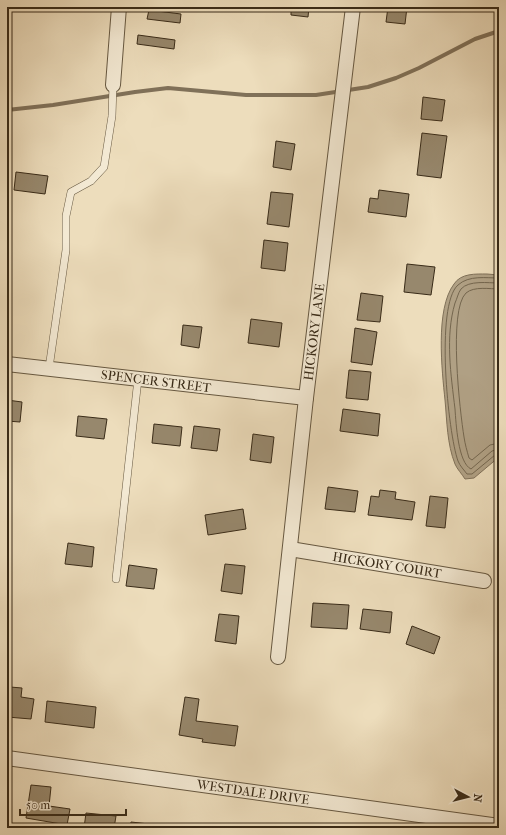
<svg xmlns="http://www.w3.org/2000/svg" width="506" height="835" font-family="'IM FELL French Canon',serif">
	<style>
		.water { fill: #b0a084; stroke: #807159 }
		.lines { fill: none; stroke-linecap: round; stroke-linejoin: round }
		.shore { stroke: #74664e; stroke-width: 1 }
		.stream { stroke: #807159; stroke-width: 4 }
		.building { fill: #97886d; stroke: #392b18 }
		.lane-casing { stroke: #665841; stroke-width: 8 }
		.street-casing { stroke: #665841; stroke-width: 16 }
		.lane { stroke: #f3e9d3; stroke-width: 7 }
		.street { stroke: #f3e9d3; stroke-width: 14 }
		.labels { text-anchor: middle; dominant-baseline: central; stroke-width: 3; stroke-linejoin: round; paint-order: stroke }
		.street-label { font-size: 13px; fill: #392b18; stroke: #f3e9d3 }
	</style>
	<rect width="100%" height="100%" fill="#edddbc"/>
	<filter id="stains"><feTurbulence type="fractalNoise" baseFrequency=".005" numOctaves="4"/><feColorMatrix values="0 0 0 0 .2 0 0 0 0 .09 0 0 0 0 .02 0 0 0 .5 -.17"/></filter>
	<radialGradient id="worn" r=".72"><stop offset=".6" stop-color="#630" stop-opacity="0"/><stop offset="1" stop-color="#630" stop-opacity=".3"/></radialGradient>
	<path class="water" d="M487,274L499,275V457L474,478L465,479C462,474 457,469 455,464C447,444 447,421 445,400C442,371 435,309 454,284C461,273 476,274 487,274Z"/>
	<g class="lines">
		<g class="shore">
			<path d="M499,278C486,278 469,275 458,285C435,305 448,433 458,461C460,466 464,470 467,474H472L495,455L499,454"/>
			<path d="M499,283C488,283 469,280 461,289C458,293 457,299 455,303C445,337 451,375 455,409C456,423 458,463 471,469L492,451L499,449"/>
			<path d="M499,289C490,289 474,286 466,293C448,310 460,412 464,437C465,444 467,451 469,458L472,460L490,445L499,443"/>
		</g>
		<path class="stream" d="M7,110L53,105L135,92L168,88L246,95H316L368,87L396,78L419,68L475,39L499,31"/>
	</g>
	<g class="building">
		<path d="M291,7H309L308,17L291,15Z"/>
		<path d="M388,7H407L405,24L386,22Z"/>
		<path d="M149,10L181,14L180,23L147,19Z"/>
		<path d="M138,35L175,40L174,49L137,44Z"/>
		<path d="M423,97L445,100L442,121L421,119Z"/>
		<path d="M422,133L447,136L441,178L417,175Z"/>
		<path d="M276,141L295,144L291,170L273,167Z"/>
		<path d="M16,172L48,176L45,194L14,190Z"/>
		<path d="M379,190L409,194L406,217L368,212L370,198L378,199Z"/>
		<path d="M271,192L293,194L289,227L267,224Z"/>
		<path d="M264,240L288,243L285,271L261,268Z"/>
		<path d="M407,264L435,267L431,295L404,292Z"/>
		<path d="M361,293L383,296L380,322L357,320Z"/>
		<path d="M251,319L282,323L279,347L248,343Z"/>
		<path d="M183,325L202,327L199,348L181,345Z"/>
		<path d="M355,328L377,332L372,365L351,362Z"/>
		<path d="M349,370L371,372L368,400L346,398Z"/>
		<path d="M7,400L22,402L20,422L7,421Z"/>
		<path d="M343,409L380,414L378,436L340,431Z"/>
		<path d="M78,416L107,419L104,439L76,436Z"/>
		<path d="M154,424L182,427L180,446L152,443Z"/>
		<path d="M194,426L220,429L217,451L191,448Z"/>
		<path d="M253,434L274,437L271,463L250,460Z"/>
		<path d="M328,487L358,491L355,512L325,509Z"/>
		<path d="M380,490L396,492L395,499L415,502L412,520L368,515L371,496L379,497Z"/>
		<path d="M430,496L448,498L445,528L426,526Z"/>
		<path d="M243,509L246,529L208,535L205,515Z"/>
		<path d="M68,543L94,547L92,567L65,564Z"/>
		<path d="M225,564L245,566L242,594L221,591Z"/>
		<path d="M129,565L157,569L154,589L126,586Z"/>
		<path d="M313,603L349,605L347,629L311,627Z"/>
		<path d="M363,609L392,612L390,633L360,629Z"/>
		<path d="M219,614L239,616L236,644L215,641Z"/>
		<path d="M412,626L440,637L434,654L406,644Z"/>
		<path d="M10,687L22,688L21,697L34,699L31,719L7,717V695L9,696Z"/>
		<path d="M185,697L199,699L196,721L238,726L235,746L202,742L203,739L179,735Z"/>
		<path d="M47,701L96,707L94,728L45,722Z"/>
		<path d="M31,785L51,787L49,806L70,809L67,825L26,818Z"/>
		<path d="M86,813L116,816L114,828H84Z"/>
		<path d="M131,822L158,825L157,828H130Z"/>
	</g>
	<g class="lines">
		<g class="lane-casing">
			<g id="lane">
				<path d="M49,368L66,250V216L71,192L91,181L104,167L112,116L113,85"/>
				<path d="M116,579L138,379"/>
			</g>
		</g>
		<g class="street-casing">
			<g id="street">
				<path d="M113,85L119,7"/>
				<path d="M7,364L306,398"/>
				<path d="M290,549L484,581"/>
				<path d="M278,657L306,398L353,7"/>
				<path d="M7,758L499,826"/>
			</g>
		</g>
		<use href="#lane" class="lane"/>
		<use href="#street" class="street"/>
	</g>
	<g class="labels">
		<g class="street-label">
			<text transform="translate(314 332) rotate(-83)">HICKORY LANE</text>
			<text transform="translate(156 381) rotate(7)">SPENCER STREET</text>
			<text transform="translate(387 565) rotate(9)">HICKORY COURT</text>
			<text transform="translate(253 792) rotate(8)">WESTDALE DRIVE</text>
		</g>
	</g>
	<rect width="506" height="835" fill="none" stroke="#edddbc" stroke-width="24"/>
	<rect x="8" y="8" width="490" height="819" fill="none" stroke="#392b18" stroke-width="2"/>
	<rect x="12" y="12" width="482" height="811" fill="none" stroke="#392b18"/>
	<g transform="translate(468 797) rotate(97)" stroke="#f3e9d3" stroke-width="3" paint-order="stroke">
	<path d="M0-3L7 15L0 10L-7 15Z" fill="#392b18"/>
	<text y="-6" font-size="11" font-weight="bold" text-anchor="middle" fill="#392b18">N</text>
	</g>
	<path d="M20 809v6h106v-6" fill="none" stroke="#392b18" stroke-width="2"/>
	<text x="26" y="809" font-size="12" fill="#392b18" stroke="#f3e9d3" stroke-width="3" paint-order="stroke">50 m</text>
	<rect width="100%" height="100%" filter="url(#stains)"/>
	<rect width="100%" height="100%" fill="url(#worn)"/>
</svg>
